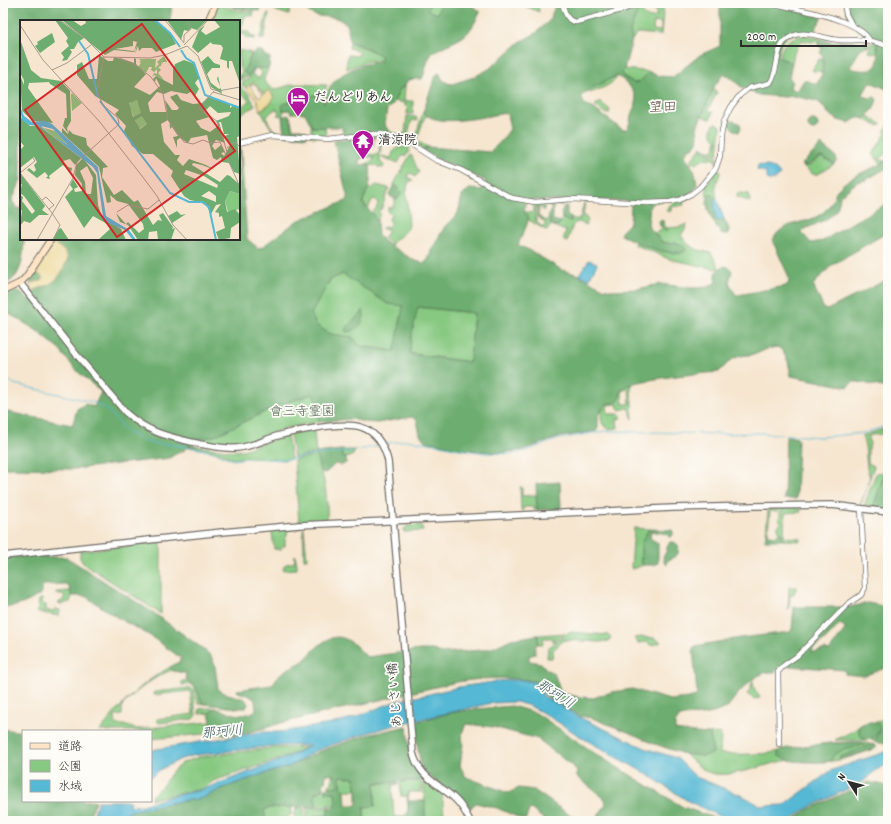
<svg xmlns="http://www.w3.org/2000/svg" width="891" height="824" font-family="Dekko,'Klee One',sans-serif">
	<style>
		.green { fill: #87c981; stroke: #597a56; fill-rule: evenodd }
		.forest { fill: #6dad6f; stroke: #4c6c4d; fill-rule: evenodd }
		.sand { fill: #eeda9e; stroke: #8c8264; fill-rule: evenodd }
		.water { fill: #55b8d4; stroke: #407280 }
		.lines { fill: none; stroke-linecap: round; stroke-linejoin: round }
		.stream { stroke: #55b8d4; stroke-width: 1 }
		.minor-casing { stroke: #726c65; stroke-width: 6 }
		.tertiary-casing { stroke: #726c65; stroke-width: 8 }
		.secondary-casing { stroke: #726c65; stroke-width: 8 }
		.minor { stroke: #fff; stroke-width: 4.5 }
		.tertiary { stroke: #fff; stroke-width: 5.5 }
		.secondary { stroke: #ffe4c6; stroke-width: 6 }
		.labels { text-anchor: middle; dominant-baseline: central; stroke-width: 3.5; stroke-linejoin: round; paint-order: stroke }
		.poi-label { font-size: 13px; font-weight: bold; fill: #2b2b2b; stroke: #fdfcf7; text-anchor: start }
		.park-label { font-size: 13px; fill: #4b6249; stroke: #fdfcf7 }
		.street-label { font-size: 13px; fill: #2b2b2b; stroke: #fdfcf7 }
		.neighbourhood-label { font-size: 14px; fill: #655352; stroke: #fdfcf7 }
		.water-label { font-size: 14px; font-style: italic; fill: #3a5c66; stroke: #fdfcf7 }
		.inset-river { fill: none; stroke: #55b8d4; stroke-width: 2 }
		.inset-road { fill: none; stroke: #a59b8e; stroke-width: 1 }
		.view { fill: #d62828; fill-opacity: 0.15; stroke: #d62828; stroke-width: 2 }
		.inset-edge { fill: none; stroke: #2b2b2b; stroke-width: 2 }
	</style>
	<rect width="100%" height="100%" fill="#fdfcf7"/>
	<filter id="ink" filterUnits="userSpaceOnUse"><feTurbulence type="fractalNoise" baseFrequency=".025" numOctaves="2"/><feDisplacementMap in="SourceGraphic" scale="8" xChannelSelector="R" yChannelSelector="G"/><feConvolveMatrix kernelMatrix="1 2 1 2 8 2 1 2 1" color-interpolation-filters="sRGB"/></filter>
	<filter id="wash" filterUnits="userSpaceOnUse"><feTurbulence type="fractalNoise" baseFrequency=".012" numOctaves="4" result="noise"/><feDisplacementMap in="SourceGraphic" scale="16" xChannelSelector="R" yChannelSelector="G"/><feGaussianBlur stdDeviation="0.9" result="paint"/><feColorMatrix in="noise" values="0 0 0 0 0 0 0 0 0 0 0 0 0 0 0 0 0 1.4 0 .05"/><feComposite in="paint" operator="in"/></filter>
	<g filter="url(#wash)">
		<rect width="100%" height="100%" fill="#f6e6d0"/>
		<g class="green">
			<path d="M287,3H297L298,5L290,9L289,15L276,11L275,8L282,7Z"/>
			<path d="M430,3H441L437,15L428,10Z"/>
			<path d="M512,3H526L528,6H531L532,3H538L539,12L520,4Z"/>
			<path d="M664,3L661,35L637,33L632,40L630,31L638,10H642C642,15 648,18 653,18L657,15L655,8L656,6ZM654,22L661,23V31L653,30Z"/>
			<path d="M218,4L234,10L254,12L253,16L246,15L245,16L241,30L249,32L251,37H255V39L246,38L245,34H240L239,21H211Z"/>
			<path d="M268,13L269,14L264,39H259C260,35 262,34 263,30C265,24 264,18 268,13Z"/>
			<path d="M805,35L831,41L827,42L821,41L809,42L802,40L794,53L792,63L780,58C782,42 789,38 805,35Z"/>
			<path d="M350,42L381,55L382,56V60L368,61L347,69L346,67L348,55L358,56L360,51L349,48Z"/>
			<path d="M871,43H876L878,54L869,52Z"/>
			<path d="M239,50L252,53L250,56L252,70C256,66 263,69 269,67L264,79L265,83L274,90L293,84L327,85L323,94L320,93L282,108L283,111V116L277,115L279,113L277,109C272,110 270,113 267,117C268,123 272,130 278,132L279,134L274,133L260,110L268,106L274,97L269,90L264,94L254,83L246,88L242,85L243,82L251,77L250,76L239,80L242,76V75L239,77L242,71L239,67ZM256,68L262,72L260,78H258L252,74L254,70Z"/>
			<path d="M820,58H822V73L816,70L815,72L812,70Z"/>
			<path d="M624,69L650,72L639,82L634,83L622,75L621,73Z"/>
			<path d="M616,76V79C609,86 598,90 590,93L589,91L592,88Z"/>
			<path d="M239,86L249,94L255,106L239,115V107L240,108L249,101L243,94L239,97Z"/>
			<path d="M405,86L404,101H413V114H407L408,107L405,106V103L394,101L400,89Z"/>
			<path d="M713,90L717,92L708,110L713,112L710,119L702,116Z"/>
			<path d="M599,101L610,110L609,114H607L595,106Z"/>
			<path d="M423,112L427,116L424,119L417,139L418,142L428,147L423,150L414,144V141Z"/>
			<path d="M407,116L416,117L417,119V121L412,120L408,133L410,134L409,137L412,138L409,141L400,137L390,134L391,132L401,135L405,133Z"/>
			<path d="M868,116L881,124V125L878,126L864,119Z"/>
			<path d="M715,123L721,126L718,153L716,154L700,149V147L712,151L715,148L717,140C710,136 710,129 715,123Z"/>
			<path d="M888,126V153L879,159L885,161L888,159V160L881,164L873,154L886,133L884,131Z"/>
			<path d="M311,127H325L326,136L312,137Z"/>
			<path d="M382,136H383L382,142L384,144L381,147L380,161L384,166L383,168L378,167L376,165L370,166L366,164L373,161L374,157H366L368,154L378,155Z"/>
			<path d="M406,143L410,147L409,152L406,156H402L398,163L382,157V156L391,158L393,152L399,147L404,148Z"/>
			<path d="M699,150L718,157L716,163V161C709,155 702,160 696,164L693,162L691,164L692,159Z"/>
			<path d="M410,155L412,156L419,173L415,177L413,174L409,173L408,178L411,179L413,180L408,183L407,190L406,191L409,225L407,230L392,243V245L383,238L389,231L388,229H382V228L389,226L391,224L389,219L391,215L388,212V207L392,208L395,202V199H396L394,185L393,186Z"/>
			<path d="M821,157L834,164L818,174L814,175L803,166H809Z"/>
			<path d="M719,168C722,175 718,177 716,184C715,189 716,193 717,198L710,194L707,197L706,185Z"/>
			<path d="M376,185L389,188L381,210L379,209L378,211L380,213L377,222L372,213L377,207L378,202L374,199L372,200L368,209L363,202L368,188L371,189Z"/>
			<path d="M697,192V193L683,202L684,205L671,207V211L667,212V209L672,203Z"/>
			<path d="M742,193L749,194L750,202L737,197V194Z"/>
			<path d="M584,202H585L583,216L587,218L588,220L586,225L579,222L575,223L573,225L567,242L563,240L566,231L553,226L559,225L561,222L562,215L570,222L572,219H580Z"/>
			<path d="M532,203H537C535,214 533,222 543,227L545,226V222L537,217L538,203H545L544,210L543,211V208H539L538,216L546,221L549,218L551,225L547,231L529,220L528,215L524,213V211L530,213L533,212L534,206Z"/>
			<path d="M687,224L685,230L681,235C689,248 696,250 711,253L719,267L715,269L669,259L634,244L635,241L657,250L680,254L672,244L662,242L654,233L662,230H667V228L680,227Z"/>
			<path d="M343,274L388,304L474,313L470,362L360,346L352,337L330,334L316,325L311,314L330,280Z"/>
			<path d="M632,384L631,388L633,419L628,408L620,410L618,408L617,404L608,405L607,406L608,414H620L622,418L617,419L618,428C615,429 611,429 608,428C599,426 600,412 604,406C607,403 612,403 616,402C623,392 619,389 632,384ZM629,389L630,404H623L622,392L623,390Z"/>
			<path d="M312,394L315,396L319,422L286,428L245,443L237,444L228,445L195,440L214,436L279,405Z"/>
			<path d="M886,428V436L885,437L883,434L871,435L869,436V441L870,443L869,449L868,450V463L874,466L873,469L860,506L870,478L867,468L865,446L862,436Z"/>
			<path d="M314,430L316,453L294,458L290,434Z"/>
			<path d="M287,435L291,459L285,460L245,457L237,459H233L221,453L188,446L190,445L233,451L243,450Z"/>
			<path d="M341,450H355L353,455L346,458L343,457Z"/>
			<path d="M317,455L320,471C326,478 328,511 327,520L299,522L294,460Z"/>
			<path d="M885,472L873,507L864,506L876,473Z"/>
			<path d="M520,487H522V496L536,495L537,510H534V507H524L523,511H521Z"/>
			<path d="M778,508V512L770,511L768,533L766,534L768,509Z"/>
			<path d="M782,508H800L801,512L785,513L784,535L786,537L800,538V541L782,540V534L779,533L778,526L782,522L779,520L781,509Z"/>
			<path d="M422,525L423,531L404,532V529L407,526Z"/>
			<path d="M300,528L287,530V536L285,539V546L281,547V550L274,549L272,532L274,530Z"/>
			<path d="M303,528H304L307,559H304Z"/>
			<path d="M634,528L649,529C641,539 640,550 641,563L644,565L632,569L631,568Z"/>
			<path d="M161,542V614L83,563L80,558V551L126,546V548L129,547V545Z"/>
			<path d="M295,555L297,564V569L283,570C284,562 289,564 295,562L294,556Z"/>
			<path d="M789,587H797L793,595H790L789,609H788Z"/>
			<path d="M70,591L72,596L70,602L61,604L58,603L63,600L65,596L56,594V592Z"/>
			<path d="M41,599H42V604L46,605V610L53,612L55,609L60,610L59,616L37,612L39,600Z"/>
			<path d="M569,632L608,635L611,638L609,641L600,642L564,640L553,650L552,658H547L548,648Z"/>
			<path d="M565,633L553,642V638H543V644H538V635Z"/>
			<path d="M642,637L654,638L661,642L653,645H650L647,642L638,643L634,638Z"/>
			<path d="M170,667L172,670C153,677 136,691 122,706V715L115,716L116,725C128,724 128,728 138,729L211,722L214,733L151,739V731H100C120,705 141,683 170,667Z"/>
			<path d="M182,681C201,679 194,695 205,704L198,703L194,687L189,684L182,685Z"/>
			<path d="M753,681L754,688L760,698L754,699L747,694L751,689V685Z"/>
			<path d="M189,688L193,690L196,715L193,719L159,723L157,721V719L193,714L190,691L154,695V692Z"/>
			<path d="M210,708H216L209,713L199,714V709Z"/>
			<path d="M888,720V726L879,732L875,741L871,740L875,736L879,725L875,722Z"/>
			<path d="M862,724L859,729L863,739L866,740H835L853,731Z"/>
			<path d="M719,733L721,734L720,754C733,754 773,756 782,749C801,747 862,736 877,747L876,748C858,755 837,763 817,762C809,762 800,760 792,760C767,762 740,777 714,774C703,772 692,760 684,754L703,756L713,752L710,734Z"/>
			<path d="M307,747L286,757L213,781L207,786L201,789L151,799L152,795L162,786L173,771L182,763L199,757L272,748Z"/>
			<path d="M332,774L335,775L337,786L329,788V785L332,784Z"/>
			<path d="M340,776L354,778L356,782V790H344L342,789Z"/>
			<path d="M420,781L422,783V792H408L409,817L408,818L365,820L364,819V807L375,805V783H398V785H393L392,787L394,817H401L408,813L407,796H401L400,783L401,782Z"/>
			<path d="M425,782H427L442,793L444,815L442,820L440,818H425L424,784Z"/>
			<path d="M323,788H326V792H335L336,805L316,806L315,793H319Z"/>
			<path d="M292,806L291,815L288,817L266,821L264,810L273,807Z"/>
			<path d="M330,807L328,808V815L314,816L312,821H307V808Z"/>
			<path d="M296,808H304L305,821H282L295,820L296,818L294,816Z"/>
		</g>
		<g class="forest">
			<path d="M3,3H172L170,21H21V180L12,201L18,209L21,207V239H24C23,257 23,278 3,285Z"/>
			<path d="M223,3H258L260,11L235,8Z"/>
			<path d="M303,3H430L428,10L437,14L441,3H471L472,6L480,11V13C476,20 471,31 464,36C455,43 437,47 431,55C426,62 426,71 422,79C414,79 406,78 405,86L400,89L393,104L387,110L385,121L386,128L389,129L390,134L343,136L342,127H312L305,113H291L289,110L283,111L282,105L283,104C290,102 318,93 323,94V102H325C326,98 326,94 328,90C336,74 363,62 380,62L382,56L367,48L350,42L347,24C343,22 339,19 336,18C323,15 309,20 303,3Z"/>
			<path d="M556,3H604L605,10L607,11L622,9L635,3H644L642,9L638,11L630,31L632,40L624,69L621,73L624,77L634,83L639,82L650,72L658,76L673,77L700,55L720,46V3H764L821,17V19L814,32C803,32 786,32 781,44C779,48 779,53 778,57L792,63L789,77L792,81L790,88L797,91L804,80L817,84L823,72V56L820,53L822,49L817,44L818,43H826L840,41L869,43L868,47L861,48L850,67C853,70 855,69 859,70C873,72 880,67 878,51C876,34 865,38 856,28C850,21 846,12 845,3H888V90L880,86L870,82L863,94L864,96L869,98L875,97L877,100L873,110L864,119C858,116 854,120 849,123L838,120L828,113L822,105L817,101L793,96L785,97L759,95L744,89L727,75H723L715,85L697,127L698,135L697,142L693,148L688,149L685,155C687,161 691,164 694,170C696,175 696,180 697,186C685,205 664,196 650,205L648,226L662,242L672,244L675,242L684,246L686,249L684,252C668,257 636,242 621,235V232L630,223L631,206L627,201L526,200L524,213L528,215C530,223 521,236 518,245L531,251L562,270L579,275L603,288L612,290L637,289L661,284L692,288L708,287L716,282V274L718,269L725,266L730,268L732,271L729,282L735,294L738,295L786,286L789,282L788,275L774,244L773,240C782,221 802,225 818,216C824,213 831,205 834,198C835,195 835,192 837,190C851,174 872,170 888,160V167L866,180L857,182L840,196C839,220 818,221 802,231V233L811,243L823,241L855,221L888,203V232L832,265L813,285L824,309L827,310L888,279V388L858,382H853L848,387L791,376L788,361L781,349L777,347L767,349L756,354L740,356L731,360L719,372C694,374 670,376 645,381C639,382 631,383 625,387C619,390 621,395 619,400C616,404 611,402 607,404C603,406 602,412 598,415V428L596,431L560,437L523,450L499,453L461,449L425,441L420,435L417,420L412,417L377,423L365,422L351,419L319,422L315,396L312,394L279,405L214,436L195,440L185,450L174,455L170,458L74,469L3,468V411L72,425L73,423L77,409L86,404L94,407L101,392L76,370L57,347L36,330L3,310V298L7,294L18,291L28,299L34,296L31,291C60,282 58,280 65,252L55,243L54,242L56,239H239V147L241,151L247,239L258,248L262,247L297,221L346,201L348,199L334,141L335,140L375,136L373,145L371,149L368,150L367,156L359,160L360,165L366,164L370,166C371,174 371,181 368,189C366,194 363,198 363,204L373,214L377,222L378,234L383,241L415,261L424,263L428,260L431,251L445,226L458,213L462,196L469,189L481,190L486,181L437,159L423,150V149L428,147L490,152L503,139L510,129L507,114L506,113C486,116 437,129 423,112L435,77L438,73L440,74L442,79L447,83L452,84L474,77L489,69L520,42L536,33L550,20ZM616,76C625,79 637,92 636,103C635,107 632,111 631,115C630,120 630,125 627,129L623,130L590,106L584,104L581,96L592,88ZM343,274L388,304L403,306L396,345L394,351L360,346L352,337L330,334L316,325L311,314L330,280ZM418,307L474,313L470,362L410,354L411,338Z"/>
			<path d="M259,50L263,52L264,55L270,58L269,67C263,70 259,67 253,69L250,75L245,74L244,72C248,62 249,54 259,50Z"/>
			<path d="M288,115L290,116L293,129H301L306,131L307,137L284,135L282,117Z"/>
			<path d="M733,120L740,124L741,127L739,132L735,131L729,125V122Z"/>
			<circle cx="813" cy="125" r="5"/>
			<path d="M821,145L836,157L837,161L834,164L821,157C813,160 812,165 803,166L801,165Z"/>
			<path d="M394,185L398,187L401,192L399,198L396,199L391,197L389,194Z"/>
			<path d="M710,194L713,195L717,199L714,200L716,211L715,215L719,221L724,219L729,229L728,233L725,235L721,234C715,223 701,206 710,194Z"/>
			<path d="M562,202V205H554L553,206V220L561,222L559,225H551L550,220L548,217L551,212V207L548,205L549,203Z"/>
			<path d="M564,206H567V215L572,217L570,222L563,219L561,213Z"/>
			<path d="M662,219L667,230L665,231L660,226L659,221Z"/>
			<path d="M35,271L44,278L42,282L30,283L31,277Z"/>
			<path d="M363,310C367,321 357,332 346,332L345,329L351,322L361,314Z"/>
			<path d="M787,436L797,438L798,439L796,499H784V498L786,437Z"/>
			<path d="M341,450L343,457L346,458V463L342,465L335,464L329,470L325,473L320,471L316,453Z"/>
			<path d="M885,472L888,473V510L873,507Z"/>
			<path d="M560,482L561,509L537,510L536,484Z"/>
			<path d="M649,529L672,530L673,532V535L670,538L667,534L651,531C649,542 652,538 658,543V563L654,565H644L641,563V543Z"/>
			<path d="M768,533L770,535L776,536L780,533L782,534L783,539L782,540H765L766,534Z"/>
			<path d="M670,542H674L678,545C680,554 677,557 668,560L667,565L664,562L663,557L666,552L668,544Z"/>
			<path d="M33,555L49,557H66L155,614L206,651L212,658L215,666L218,688L221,692L245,699L248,704L246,708H236L205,704L201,701L196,686L187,681L185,673L173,671L170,667L179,662L181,658L149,635L118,618L85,596H72L68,585L66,584L44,585L42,586V593C31,601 17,608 3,607V558Z"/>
			<path d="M868,603L888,607V667L863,676L845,674V670L788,666L779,667L775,672C771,672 765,672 762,674C749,679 735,697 727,708C719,711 711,714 703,715C692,717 673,711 675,730L695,733L710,734L713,752L712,754L703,756L684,754L652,743L633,734L592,718L580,716L549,698L544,694L537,682C510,676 484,678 457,682L281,723C259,730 236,738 214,733L209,713L216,708C228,713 245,719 256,710L255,700L250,696L238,692L237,690L272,685C276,679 280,673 286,670C292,666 298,665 303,661C308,657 311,652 316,648C339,627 350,640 367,657L420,650H433L441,653L482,650L492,648L511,639L537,635H538V644L535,646V654L529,656V660L530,661L541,663L547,670L554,673L560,690L566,694L579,697L593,698L612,692L632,689L670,700L688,698L696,696L697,694L693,648L695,646L740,638L790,632L792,629L794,607H849ZM840,624L846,628L830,650L828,651L825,649L816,652H812L813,648L823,642Z"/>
			<path d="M512,706L536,713L599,756L683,807L723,821H595L606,804L605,799L576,776L577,770L538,739L493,727L466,724L462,733L463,744L460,766L466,777L508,793L519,788L534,790L578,821H546L531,809L529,810L526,819L524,820L497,808L476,803L468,810L456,796L426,774L421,765L418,750L416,722L450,713L476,709Z"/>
			<path d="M869,722H875L879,725L880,728C876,735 874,739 866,740L859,734V729L862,724Z"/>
			<path d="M407,726C409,747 410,760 423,778L420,780L375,783V806L364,807V819L365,820L408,818L409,801H425V818L440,817L442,821H312L314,816L328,815V808L334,807L336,805L335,792H326V788L337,786L335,775L326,774L325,783L323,784C323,789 320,792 315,793L316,806L269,808L264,810L266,821H113L124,813L164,804L203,798L223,788L263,774L291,766L318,752L363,736ZM340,776L354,778L357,790V804L356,805H346L345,791L341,786Z"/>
			<path d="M888,726V743H879L875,741L879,732Z"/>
			<path d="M3,729L23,732V801H96L87,821H3Z"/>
			<path d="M862,742L867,743C857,750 834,747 831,761C820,762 785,764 778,755V751L782,749L830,743Z"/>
			<path d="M873,744L877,747L876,748L841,759L839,758V757Z"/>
			<path d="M869,782L888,786V821H792L807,810Z"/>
		</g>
		<g class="sand">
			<path d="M253,82L264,94L269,90L274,97L271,103L260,110L257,100L246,88ZM254,83L263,95L259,98L250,86Z"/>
			<path d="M54,242L65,252L68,258C59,281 54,284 31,291L30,283L42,281L43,278L35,271Z"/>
		</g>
		<g class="water">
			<path d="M758,165C768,166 775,166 780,175L774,180H768L765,172L757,170Z"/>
			<path d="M717,199L724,219L717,221C714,216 715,206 714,200Z"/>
			<path d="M589,260L597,263V264L589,279L579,274Z"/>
			<path d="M507,680H523L537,683L543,696L581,718L647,749L677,758L696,777L743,796L761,806L784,805L832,770L888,751V764L876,770L864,781L806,809L789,821H734L725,819L688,801L645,773L586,740L545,714L530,706L516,702L492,703L395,725L360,735L315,751L291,766L263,774L223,788L203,798L164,804L124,813L113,821H91L98,801H131L129,806L142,805L168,797L201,790L289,757L311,745L272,746L196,755L181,759L161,769L151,777V751L157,749L261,732H280L331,724L356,717L396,701L416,697L459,687Z"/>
		</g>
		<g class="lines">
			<g class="stream">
				<path d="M3,376L14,384L93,402L107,409L125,430L142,440L151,443L183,446L214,452L233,460L245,458L285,460L314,455L353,451L379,446"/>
				<path d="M384,444L407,440L435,444L465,450L485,453L510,454L526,451L559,439L605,431L721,434L761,433L820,437L865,433L888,425"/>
			</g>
		</g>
	</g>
	<g filter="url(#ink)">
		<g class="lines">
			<g class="minor-casing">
				<g id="minor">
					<path d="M562,3C565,12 566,21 576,22L625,9L637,3"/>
					<path d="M770,3C795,9 859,18 870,41"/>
					<path d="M844,3L846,14L852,25"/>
					<path d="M239,143L272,135L328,139L373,134H383L396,138L411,144L436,160L461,170L512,198L535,202L571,199L647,203L670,202L679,200L691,194L700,187L716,168L720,156L721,136L724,121L731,107L740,95L749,88L770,83C779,70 775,52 784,42C800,25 821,39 839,40C850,41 860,39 870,41C876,42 882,44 888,46"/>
					<path d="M779,744L778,672L784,665L797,656L848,604L861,595L865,588L861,508"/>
				</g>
			</g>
			<g class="tertiary-casing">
				<g id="tertiary">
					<path d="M20,283L76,354L126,413C150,434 170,437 200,444C212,446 224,449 237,448C251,447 264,440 277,436C290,432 303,430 316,428C351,422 378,421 388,461L413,753C420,779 439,783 456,800C462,806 466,813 470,821"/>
					<path d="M3,556L222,532L299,525L673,508L754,506L832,505L888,512"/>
				</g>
			</g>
			<g class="secondary-casing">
				<g id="secondary">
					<path d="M208,21L216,3"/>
					<path d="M3,291L20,283L26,277L51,239"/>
				</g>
			</g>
			<use href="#minor" class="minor"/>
			<use href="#tertiary" class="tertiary"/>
			<use href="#secondary" class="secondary"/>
		</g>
	</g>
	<defs>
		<g id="hotel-pin" transform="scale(1.15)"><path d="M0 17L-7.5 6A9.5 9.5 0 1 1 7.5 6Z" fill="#b5179e" stroke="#fdfcf7"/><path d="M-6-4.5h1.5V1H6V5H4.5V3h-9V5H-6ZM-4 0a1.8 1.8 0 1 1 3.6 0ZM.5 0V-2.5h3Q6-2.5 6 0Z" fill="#fff"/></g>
		<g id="temple-pin" transform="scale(1.15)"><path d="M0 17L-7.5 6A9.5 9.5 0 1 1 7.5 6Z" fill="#b5179e" stroke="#fdfcf7"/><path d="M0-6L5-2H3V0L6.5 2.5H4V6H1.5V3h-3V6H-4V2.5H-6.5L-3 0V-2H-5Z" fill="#fff"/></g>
	</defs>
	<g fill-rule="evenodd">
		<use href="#hotel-pin" x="298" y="98"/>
		<use href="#temple-pin" x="363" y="141"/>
	</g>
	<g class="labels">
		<g class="poi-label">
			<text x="314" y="98">だんどりあん</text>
			<text x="378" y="141">清涼院</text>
		</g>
		<g class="park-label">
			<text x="302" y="412">會三寺霊園</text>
		</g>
		<g class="street-label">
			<text transform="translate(396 695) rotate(-95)">あじさい橋</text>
		</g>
		<g class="neighbourhood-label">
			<text x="663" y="108">望田</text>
		</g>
		<g class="water-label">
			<text transform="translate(555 695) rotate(32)">那珂川</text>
			<text transform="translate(222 733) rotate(-6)">那珂川</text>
		</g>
	</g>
	<g transform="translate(20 20)">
		<rect width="220" height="220" fill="#f6e6d0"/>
		<path d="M144,36L147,42H143V45L142,41L141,46L138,47L141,50L138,53L144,60L134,55L132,57L134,53L137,54V49L134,52L131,50L132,47H129L126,53L118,47L121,43L119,42L121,41L119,39H136L135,48L139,44L137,42ZM52,73L62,83L52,91L51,75ZM117,80L127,104L119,109L109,86L110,81ZM24,108L35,111L48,125L31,115ZM210,171L220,174V189L208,192L205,181Z" fill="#87c981"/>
		<path d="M35,0H39L64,18L58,22L54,29H50L52,32L47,40L42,41L44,37L41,33L49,26L46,21L48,18ZM42,0H52L61,6L66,3L65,0H134L150,13L156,24L136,32L132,28H122L119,31L118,26L115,34L117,25L114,32L94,30L85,35ZM113,21L117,22L114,31L95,29L113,26ZM147,0H187L177,10L171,8L168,11L164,10L161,20ZM194,0H220V64L212,41H209V49L207,47V41L200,39L203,28L201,25L192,24L191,22L178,33L172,27L179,10L185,5L181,11L186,15L200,7ZM32,13L35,22L20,33L15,26L18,24L17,22ZM0,19L11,50L21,58L41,61L50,71L51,101L47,108L48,113L43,106L45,98H47L46,74L30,64L29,62L9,63L8,68L33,103L13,101L2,91L0,55L4,65V60L0,53ZM79,35L88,41H93L94,37L114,43V38L116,39V44L126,54L114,67L130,75L140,66L136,58L135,62L133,59L136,56L153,65V50L155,44L164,40L175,44L180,61L178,59L175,63L179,69L175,76L172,71L167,74L151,71L144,74L137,72L128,83L130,92H147L145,80L152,90H157L159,88L150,77L157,74L161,80L173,84L182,83L188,77L213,85H210V88L214,85L220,87V116L217,117L220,154L214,152L209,143L202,142L201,137L197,140L193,138L187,115L171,118L168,123L160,118L157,120V128L153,117L158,116L152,107L150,109V105L148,107L150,104L148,100L141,104L144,122L155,135H160L157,140L163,146L169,139L186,145L195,150L182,145L173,143L172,145L200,162L207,155L210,156L220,165V174L210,171L205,181L207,192L215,189L220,195V202L211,208L210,218L199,220L196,212L205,208L202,196L199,197V193L195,192L201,184L196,185L191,194L185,183L170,180L164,176L151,156L153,151L133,134H123L112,126L104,111L106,106L95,94L99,90L75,76L57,55V45L62,42L69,59H77ZM117,80L121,93L113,97L109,83ZM190,86L198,93L211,92L209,96L196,101L198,106L190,112L181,108L176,101L189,97L184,92ZM122,96L127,104L120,109L115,100ZM199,102H201L204,114H209L203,117L211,124L204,136L201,133L205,132L201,125L195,130L192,126L196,120L205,123ZM166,150L184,156L198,165L197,168L164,154ZM189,171L196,176V182L181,176ZM188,36L194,43L200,45V48H192L187,54L191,63L199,69L201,68L197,59L198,56L202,74L191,67L181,42ZM0,97L10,106H19L61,138L55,145L50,139L43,141L48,147L52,148L51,152L43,145L29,156L30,159L26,158L28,156L25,152L17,158L7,150L9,148L14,152L16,150L14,145L17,142L14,137L0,148V130L4,126L0,121ZM42,108L48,114L49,110L53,114L66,118L67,125L88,147L83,148L82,157L94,175L102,170L114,182L118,180L133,205L138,200L142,201L139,195L143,193L153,207L152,209L155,208L151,220H138L137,211L129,212L128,220H118L108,205L100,202L96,193L106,204L108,202L119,213L124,209L123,204L108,184L97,181L90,175L91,182L87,183L79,147L42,113ZM63,138L76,155L78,185L82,197L101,209L106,220H78L90,209L89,205L73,196L64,208L45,177L53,169L50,165L53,159L58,167L54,169L55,172L62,171V164L55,155L56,145ZM67,146L73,158L71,174H66L65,162L60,151ZM0,153L25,186L22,190L29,195H19L10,203L4,201L0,206L2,190L0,191V175L3,177L2,181L12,194L15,191L4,176L0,173L2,164L0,165ZM157,191L161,195L166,194L152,203L148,196ZM41,208L49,220H32L39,209Z" fill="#6dad6f" fill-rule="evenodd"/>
		<path d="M0,87L4,96L12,102L25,101L32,104L78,147L86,196L109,210L116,220H113L105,210L86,202L83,197L77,153L73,147L19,106L9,105L2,100ZM21,106L33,109L48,125L31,115Z" fill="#55b8d4" fill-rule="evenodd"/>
		<path class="inset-river" d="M135,0L150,13L160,27M59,21L68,34L78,77M161,30L166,38L174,43L185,75L220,88M80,81L150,173L169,182H182L189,187L196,220"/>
		<path class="inset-road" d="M40,0L65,18L84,37L130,38L145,35L167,26L178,36L191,69L198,71L220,67M145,0L164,23M0,5L23,40L79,101L122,156L137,176L153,205L167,220M164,22V15L171,9L167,0M164,25L188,0M99,38L113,43L131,57L143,74L148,100L164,122L173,124L183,120L190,123L200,122L220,167M32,50L47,43L71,25M194,71L179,88L198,102L207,132M193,72L220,80M207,128L215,122L220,127M0,153L32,193M0,153L15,141L13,138M22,180L26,177L34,185L29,189M97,192L108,185L128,189L139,180M32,193L40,205L33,220M17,220L53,158L57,142L99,104L98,98L83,85L77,72L84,37"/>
		<path class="view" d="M122,4L215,131L97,217L5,90Z"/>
		<rect width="220" height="220" class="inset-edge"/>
	</g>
	<rect width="891" height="824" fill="none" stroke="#fdfcf7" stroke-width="16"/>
	<rect x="22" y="730" width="130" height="72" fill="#fdfcf7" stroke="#a9a8a5"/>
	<rect x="30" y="743" width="20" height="6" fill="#ffe4c6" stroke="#a9a8a5"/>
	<text x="58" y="750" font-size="12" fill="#2b2b2b">道路</text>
	<rect x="30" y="760" width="20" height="12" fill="#87c981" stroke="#a9a8a5"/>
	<text x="58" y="770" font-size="12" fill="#2b2b2b">公園</text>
	<rect x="30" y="780" width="20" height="12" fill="#55b8d4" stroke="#a9a8a5"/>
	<text x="58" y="790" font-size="12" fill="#2b2b2b">水域</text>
	<g transform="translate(849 782) rotate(306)" stroke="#fdfcf7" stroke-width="3" paint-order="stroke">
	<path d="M0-3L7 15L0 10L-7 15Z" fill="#2b2b2b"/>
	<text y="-6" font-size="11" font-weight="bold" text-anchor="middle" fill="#2b2b2b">N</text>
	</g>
	<path d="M741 40v6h125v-6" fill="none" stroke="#2b2b2b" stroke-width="2"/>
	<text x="747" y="40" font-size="12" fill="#2b2b2b" stroke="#fdfcf7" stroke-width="3" paint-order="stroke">200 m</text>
</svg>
